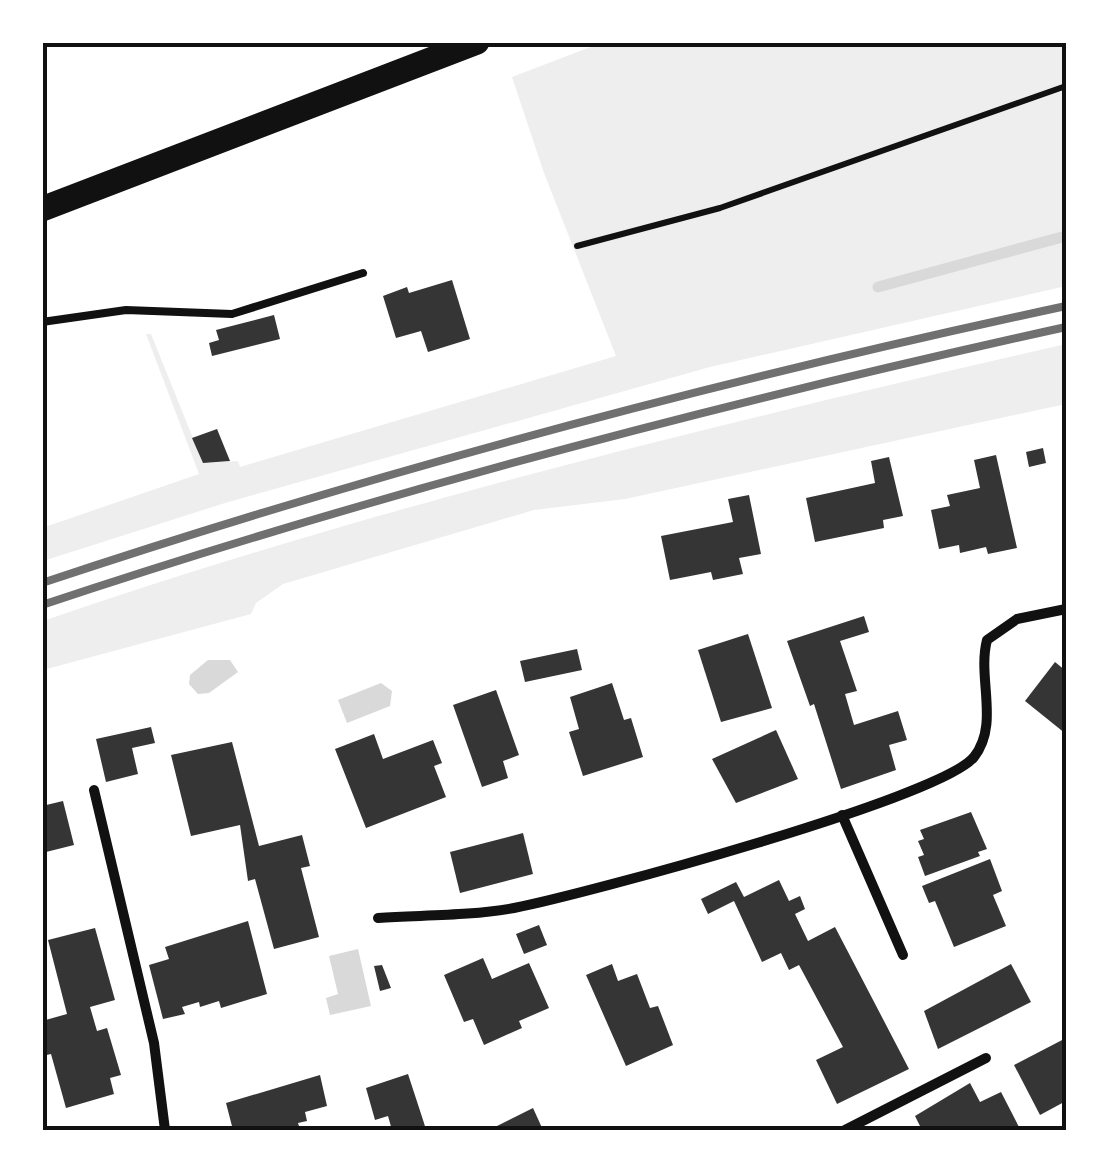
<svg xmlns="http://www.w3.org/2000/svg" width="1109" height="1173" font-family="Spectral,serif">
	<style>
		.green { fill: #eee }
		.water { fill: #d9d9d9 }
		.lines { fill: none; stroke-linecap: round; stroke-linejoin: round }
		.stream { stroke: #d9d9d9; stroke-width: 11 }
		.building { fill: #353535 }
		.path { stroke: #111; stroke-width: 6 }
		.service { stroke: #111; stroke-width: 8 }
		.minor { stroke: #111; stroke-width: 10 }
		.primary { stroke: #111; stroke-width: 25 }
		.rail { stroke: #707070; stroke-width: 8 }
		.neatline { fill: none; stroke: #111; stroke-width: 4 }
	</style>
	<rect width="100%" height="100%" fill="#fff"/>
	<g class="green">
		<path d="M601,43H1066V286L710,367L225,503L43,561L42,528L199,474L146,334H151L203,463L238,461L240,467L616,356L544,173L512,77Z"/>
		<path d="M1066,344V404L625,499L534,510L283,584L256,603L251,614L43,670V621C376,506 723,423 1066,344Z"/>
	</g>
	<g class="water">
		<path d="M208,660H230L238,672L209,693L198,694L189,684L190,675Z"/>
		<path d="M381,683L392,691L390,706L347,723L338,700Z"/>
		<path d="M358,949L371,1006L330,1015L326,998L338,994L329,956Z"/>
	</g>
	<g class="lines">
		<path class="stream" d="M878,287L1066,236"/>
	</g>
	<g class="building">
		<path d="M452,280L470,339L428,352L421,331L396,338L383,296L407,287L409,293Z"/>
		<path d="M274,315L280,339L212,356L209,343L219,340L216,330Z"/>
		<path d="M217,429L230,461L203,463L192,438Z"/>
		<path d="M1043,448L1046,463L1029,467L1026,452Z"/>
		<path d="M996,455L1017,548L988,554L986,547L960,553L959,545L939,549L931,510L950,506L947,495L980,488L974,460Z"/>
		<path d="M889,457L903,516L883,520L884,528L815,542L806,498L875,483L871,461Z"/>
		<path d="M749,495L761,554L739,558L743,574L713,580L711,572L670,580L661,536L733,522L728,499Z"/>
		<path d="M864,616L869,632L840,641L857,691L845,694L854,725L898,711L907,740L889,745L896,770L841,789L814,704L810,706L787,641Z"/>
		<path d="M748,634L772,708L721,722L698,650Z"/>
		<path d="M577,649L582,670L525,682L520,661Z"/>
		<path d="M1055,662L1066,671V734L1025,701Z"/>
		<path d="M612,683L624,720L631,718L643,757L583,776L569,732L579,729L570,697Z"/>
		<path d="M496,690L519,755L503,761L508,778L482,787L453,705Z"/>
		<path d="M151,727L155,743L132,748L138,774L106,782L96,739Z"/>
		<path d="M776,730L798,779L736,803L712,759Z"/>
		<path d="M374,734L383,759L433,740L442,763L434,766L446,797L366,828L335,749Z"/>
		<path d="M232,742L259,846L302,835L310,866L301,868L319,937L274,949L255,879L248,881L240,825L191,836L171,755Z"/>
		<path d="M63,801L74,845L42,853V806Z"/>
		<path d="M971,812L987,849L978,852L980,856L925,876L918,857L924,855L918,841L924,839L920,830Z"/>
		<path d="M523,833L533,874L460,893L450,852Z"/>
		<path d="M990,859L1002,891L993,895L1006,926L954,947L935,901L929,903L922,886Z"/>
		<path d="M779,880L789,901L800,896L805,909L795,914L808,941L835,927L909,1069L837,1104L816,1060L843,1047L799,965L789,970L781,953L762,962L734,901L708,914L701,899L736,882L744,897Z"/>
		<path d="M248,921L267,994L221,1008L219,1001L200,1007L199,1002L182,1007L185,1014L163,1019L149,965L169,959L165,947Z"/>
		<path d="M539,925L547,945L524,954L516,934Z"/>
		<path d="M95,928L115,1000L90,1007L97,1031L107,1028L121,1075L110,1078L114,1094L66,1108L51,1054L42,1056V1021L67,1014L48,940Z"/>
		<path d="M483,958L492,979L529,963L549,1008L519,1021L522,1028L484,1045L473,1019L464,1022L444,975Z"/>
		<path d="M612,964L618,981L637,974L650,1008L658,1006L673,1045L626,1066L586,975Z"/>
		<path d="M1011,964L1031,1002L938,1049L924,1011Z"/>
		<path d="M382,965L391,988L380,991L374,966Z"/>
		<path d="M1066,1038V1101L1040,1115L1014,1065Z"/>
		<path d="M408,1074L424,1123L426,1130H392L388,1116L375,1120L366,1088Z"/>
		<path d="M320,1075L327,1106L305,1112L307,1121L298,1123L300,1129L233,1130L226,1103Z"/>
		<path d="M970,1083L980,1102L1001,1092L1019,1127L922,1130L915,1116Z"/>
		<path d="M533,1108L543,1130H497L495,1127Z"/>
	</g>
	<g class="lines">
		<path class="path" d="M577,246L720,208L1066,86"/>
		<path class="service" d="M42,322L126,310L232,314L363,273"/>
		<g class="minor">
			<path d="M94,790L154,1043L165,1130"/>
			<path d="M842,815L903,955"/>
			<path d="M378,918C423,915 470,916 514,908C582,895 941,798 974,757C1000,724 977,678 987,640L1017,619L1066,609"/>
			<path d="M845,1130L986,1058"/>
		</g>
		<path class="primary" d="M42,209L477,42"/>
		<g class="rail">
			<path d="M42,583C378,471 721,380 1066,306"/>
			<path d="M42,605C378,493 721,403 1066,327"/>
		</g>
	</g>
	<rect width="1109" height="1173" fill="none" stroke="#ffffff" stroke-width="90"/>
	<rect x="45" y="45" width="1019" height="1083" class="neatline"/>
</svg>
